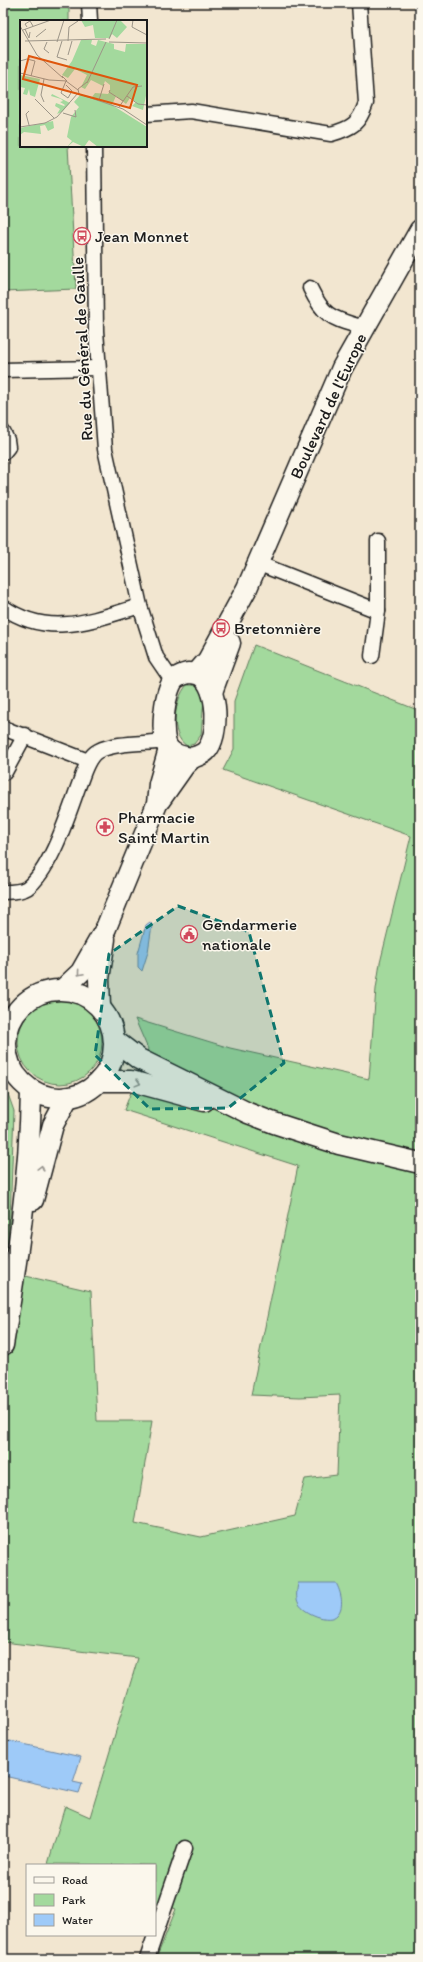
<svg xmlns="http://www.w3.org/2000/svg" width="423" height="1962" font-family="Itim,sans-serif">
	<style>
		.green { fill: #a3d99d; stroke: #607a5c }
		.water { fill: #9ecaf8; stroke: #6a84a0 }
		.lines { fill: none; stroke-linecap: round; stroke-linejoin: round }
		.street-casing { stroke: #1c1c1c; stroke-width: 17 }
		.secondary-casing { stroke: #1c1c1c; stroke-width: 23 }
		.street { stroke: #fbf7ec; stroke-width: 14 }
		.secondary { stroke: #fbf7ec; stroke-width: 20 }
		.oneway { stroke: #97948e }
		.marked { fill: #0f766e; fill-opacity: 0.2; stroke: #0f766e; stroke-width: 3; stroke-dasharray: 8 5; stroke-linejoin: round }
		.labels { text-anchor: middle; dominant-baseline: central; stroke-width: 3; stroke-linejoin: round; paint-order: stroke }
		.poi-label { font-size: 17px; fill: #1c1c1c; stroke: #fbf7ec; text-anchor: start }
		.street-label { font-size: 17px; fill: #1c1c1c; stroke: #fbf7ec }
		.inset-road { fill: none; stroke: #9c9588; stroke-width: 1 }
		.view { fill: #de560d; fill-opacity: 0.15; stroke: #de560d; stroke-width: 2 }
		.inset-edge { fill: none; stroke: #1c1c1c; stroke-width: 2 }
	</style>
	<rect width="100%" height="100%" fill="#f2e6d0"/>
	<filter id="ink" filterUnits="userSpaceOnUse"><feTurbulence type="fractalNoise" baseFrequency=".025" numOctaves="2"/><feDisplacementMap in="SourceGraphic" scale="8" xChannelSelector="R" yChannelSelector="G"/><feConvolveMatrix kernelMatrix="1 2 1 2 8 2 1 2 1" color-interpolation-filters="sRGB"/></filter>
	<g filter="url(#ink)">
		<g class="green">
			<path d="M3,3H69V21H21V146H68L76,289L3,292Z"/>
			<path d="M254,645L420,711V1959H156L176,1909L155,1901V1865L48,1864L65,1806L90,1817L138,1658L3,1642V1080L14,1111L8,1272L91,1291L97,1421H152L135,1523L201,1537L295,1516L305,1479L337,1475L340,1395L300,1397L251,1395L298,1166L124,1110L148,1049L135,1019L230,1048L369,1079L376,989L380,963L411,836L223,770L234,749V701Z"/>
			<path d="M187,685H194L201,691L204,699L201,735L194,744L187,746C169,735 174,699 187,685Z"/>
			<circle cx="60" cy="1042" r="42"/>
		</g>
		<g class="water">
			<path d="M150,922L152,925L148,952L142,971L138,967V953L146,925Z"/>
			<path d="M298,1583H336C341,1592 345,1607 337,1615C329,1624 304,1613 299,1604C295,1598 297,1590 298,1583Z"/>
			<path d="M10,1741L81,1757L73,1782L82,1784L79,1793L4,1776L3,1744Z"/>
		</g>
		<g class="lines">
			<g class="street-casing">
				<g id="street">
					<path d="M89,3L90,21"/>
					<path d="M146,114L191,111L331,134C352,128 359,124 366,103L359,3"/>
					<path d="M94,146L96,331L105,449L140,606L156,657L173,682"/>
					<path d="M310,288C325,319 333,318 364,328"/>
					<path d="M3,370L97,368"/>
					<path d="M3,432L7,440L8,447L3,453"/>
					<path d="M257,563L378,611"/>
					<path d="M3,607C49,639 93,620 140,606"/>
					<path d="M372,656L378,611V541"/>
					<path d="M3,728L88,761"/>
					<path d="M5,772L25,735"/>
					<path d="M3,892C10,892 21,892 27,888C52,869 69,811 80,782C84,772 88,756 98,751C116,742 145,744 165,741"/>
					<path d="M147,1959L185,1848"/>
				</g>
			</g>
			<g class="secondary-casing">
				<g id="secondary">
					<path d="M188,673C192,673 197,673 200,675C219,687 220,736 206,751C202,755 197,756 192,758C184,757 174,755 169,749C159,737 164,687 176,678C180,675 184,674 188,673Z"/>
					<path d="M196,674L208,660L247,588L342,368L420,230"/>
					<path d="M212,692L230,643"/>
					<path d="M160,800L184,766L192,758"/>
					<path d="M63,989L81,972L106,928L157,804L159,784L169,749"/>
					<circle cx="60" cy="1044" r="54"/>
					<path d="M100,1007L99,979L105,939"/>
					<path d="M114,1040L139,1059L248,1113L274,1123L339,1144L420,1163"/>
					<path d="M99,1081H131L204,1101"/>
					<path d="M33,1200L53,1125L68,1097"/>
					<path d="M3,1345C17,1261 30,1176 31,1090"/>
				</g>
			</g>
			<use href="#street" class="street"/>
			<use href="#secondary" class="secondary"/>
		</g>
		<defs><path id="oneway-chevron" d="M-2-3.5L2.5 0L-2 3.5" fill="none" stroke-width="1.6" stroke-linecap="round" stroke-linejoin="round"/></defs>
		<g class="oneway">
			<use href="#oneway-chevron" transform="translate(80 973) rotate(131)"/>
			<use href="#oneway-chevron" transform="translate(138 1083) rotate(15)"/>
			<use href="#oneway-chevron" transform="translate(41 1168) rotate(-75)"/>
		</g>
	</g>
	<path class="marked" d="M178,906L249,932L284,1063L228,1108L150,1109L95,1055L109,954Z"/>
	<defs>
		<g id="bus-ring" transform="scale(0.9)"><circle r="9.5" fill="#fbf7ec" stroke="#d1495b" stroke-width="1.5"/><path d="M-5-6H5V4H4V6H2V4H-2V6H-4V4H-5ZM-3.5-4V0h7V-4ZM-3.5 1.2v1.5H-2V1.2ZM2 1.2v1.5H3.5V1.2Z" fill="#d1495b"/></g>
		<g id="pharmacy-ring" transform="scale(0.9)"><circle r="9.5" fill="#fbf7ec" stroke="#d1495b" stroke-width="1.5"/><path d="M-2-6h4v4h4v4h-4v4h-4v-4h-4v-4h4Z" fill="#d1495b"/></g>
		<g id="civic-ring" transform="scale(0.9)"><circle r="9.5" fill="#fbf7ec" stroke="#d1495b" stroke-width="1.5"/><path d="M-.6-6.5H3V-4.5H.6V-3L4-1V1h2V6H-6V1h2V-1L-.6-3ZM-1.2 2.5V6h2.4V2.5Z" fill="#d1495b"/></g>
	</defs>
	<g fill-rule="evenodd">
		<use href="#bus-ring" x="82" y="236"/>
		<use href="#bus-ring" x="221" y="628"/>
		<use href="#pharmacy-ring" x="105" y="827"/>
		<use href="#civic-ring" x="189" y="934"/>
	</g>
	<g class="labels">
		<g class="poi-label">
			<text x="95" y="236">Jean Monnet</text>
			<text x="234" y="628">Bretonnière</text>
			<text x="118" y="817">Pharmacie<tspan x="118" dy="20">Saint Martin</tspan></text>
			<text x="202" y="924">Gendarmerie<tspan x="202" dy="20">nationale</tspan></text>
		</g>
		<g class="street-label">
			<text transform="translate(82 349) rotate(-93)">Rue du Général de Gaulle</text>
			<text transform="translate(328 406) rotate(-65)">Boulevard de l'Europe</text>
		</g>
	</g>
	<g transform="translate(20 20)">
		<rect width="127" height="127" fill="#f2e6d0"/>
		<path d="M61,0H100L107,7L97,18L92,14L90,18H75L73,5L65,7ZM61,20H72L71,24L76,26L78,20L94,24V29L105,32L106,24H127V71L123,90L112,86L116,82L110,78L106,84L96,76L92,85L127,107V127H78L69,120L64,127L53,122L47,127L52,121L47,117L51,97L59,87L54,82L60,75L72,77L75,73L88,74L90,71V65L85,61L83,66L71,60L65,69L61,67L67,55L55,49L48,58L42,55L52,41ZM0,55L20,59L15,77L10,75L9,69L7,75L3,74L5,68L0,67ZM32,74L50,83L42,92L37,94L40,89L35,86L36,83L44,86L45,85L40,82L43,81L41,79L31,76ZM33,101L34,108L28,111L25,105L20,106L21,114L4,112L0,115V108Z" fill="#a3d99d"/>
		<path class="inset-road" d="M113,0L112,7L127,15M0,6L17,35L43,58M7,7L5,4L10,1L13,6M5,9L9,18L10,12M3,10L31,0M16,17L26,9M89,19L97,0M5,21L86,19M42,21L37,37L47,40M48,21L49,7L58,1M27,22L24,29L29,33M37,22L44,0M89,22L127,23M48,35L52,21M0,41L7,39L15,41L11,56M0,53L29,60L47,61L42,56M24,59L21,75L24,82M46,61L41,73L48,78L52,71L46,65M46,61L58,70M67,62L58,69L59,74L103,89L127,105M67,63L86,22M90,70L89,72L103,81M107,76L118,84L127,85M15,79L34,98M79,80L84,64M99,87L113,67L122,66M9,91L6,94L9,105M43,93L56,97L55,90M0,107L25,103L37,97L58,73"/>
		<path class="view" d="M9,36L117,65L110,88L3,59Z"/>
		<rect width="127" height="127" class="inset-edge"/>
	</g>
	<rect width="423" height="1962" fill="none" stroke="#fbf7ec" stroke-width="16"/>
	<rect x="8" y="8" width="407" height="1946" fill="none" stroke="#1c1c1c" stroke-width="1.5" filter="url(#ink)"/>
	<rect x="26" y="1864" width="130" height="72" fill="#fbf7ec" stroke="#a29f99"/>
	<rect x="34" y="1877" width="20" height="6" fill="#fbf7ec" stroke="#a29f99"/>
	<text x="62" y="1884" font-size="12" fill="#1c1c1c">Road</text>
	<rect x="34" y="1894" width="20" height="12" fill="#a3d99d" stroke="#a29f99"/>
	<text x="62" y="1904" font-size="12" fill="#1c1c1c">Park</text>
	<rect x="34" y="1914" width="20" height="12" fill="#9ecaf8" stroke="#a29f99"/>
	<text x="62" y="1924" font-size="12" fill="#1c1c1c">Water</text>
</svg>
